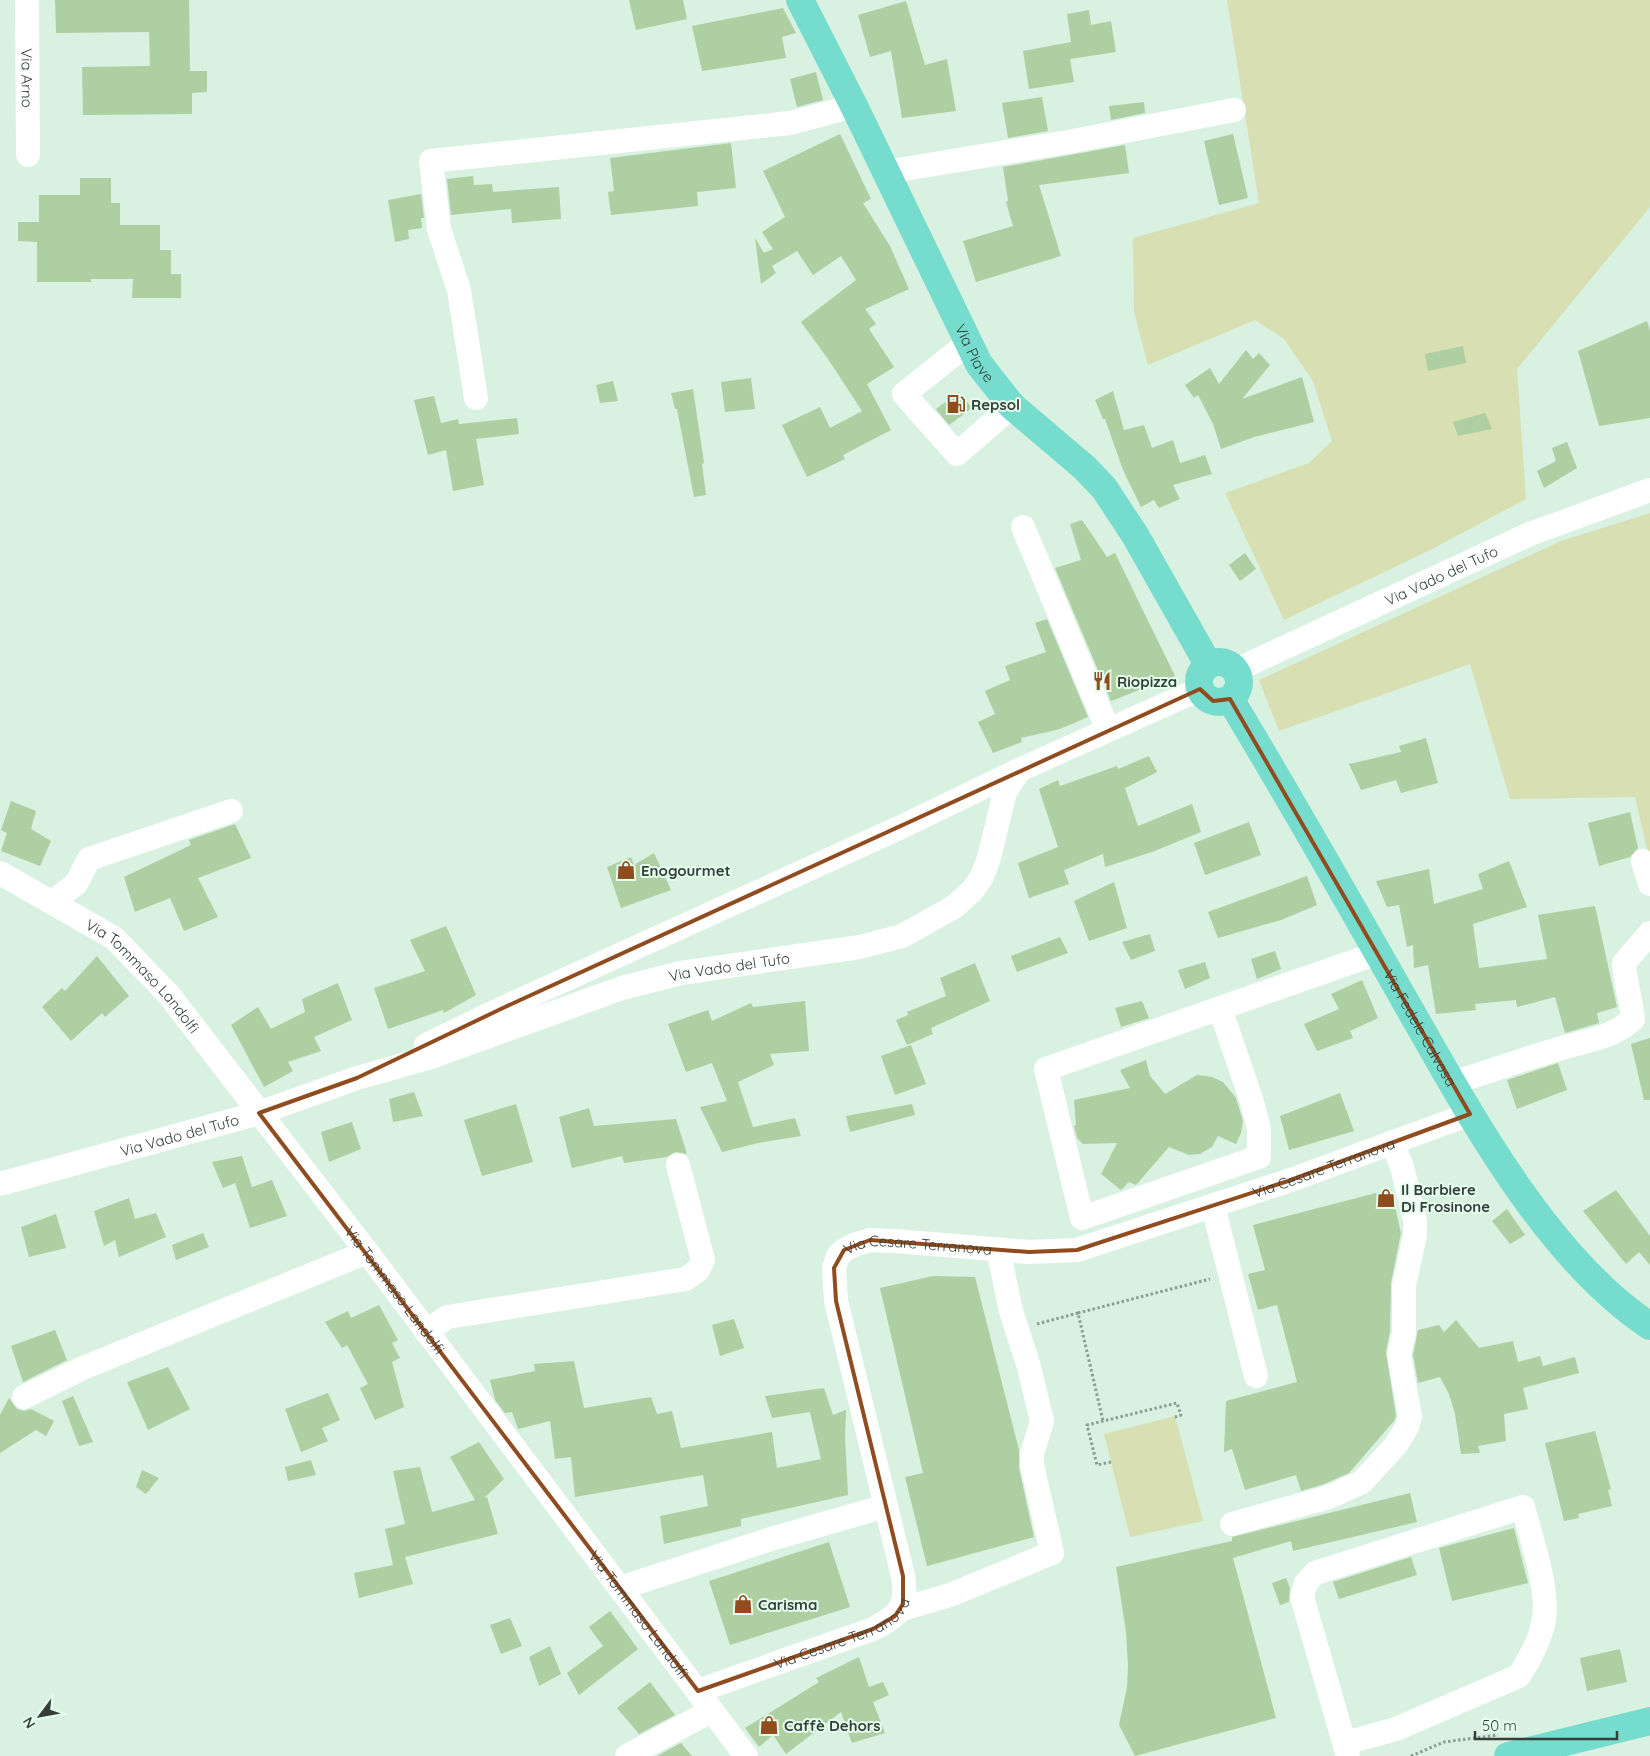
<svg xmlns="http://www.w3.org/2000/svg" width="1650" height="1756" font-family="Quicksand,sans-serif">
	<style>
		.green { fill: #d8dfb3 }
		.building { fill: #aecfa1 }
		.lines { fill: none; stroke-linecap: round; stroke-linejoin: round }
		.path { stroke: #8b9d92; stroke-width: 3; stroke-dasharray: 2.5 2.5; stroke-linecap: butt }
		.minor { stroke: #fff; stroke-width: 24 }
		.major { stroke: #76dccd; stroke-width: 28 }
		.marked { fill: none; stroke: #904c1f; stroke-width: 4; stroke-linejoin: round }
		.labels { text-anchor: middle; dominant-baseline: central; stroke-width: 4; stroke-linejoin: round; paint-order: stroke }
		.street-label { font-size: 15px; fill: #353f39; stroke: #e5ffef }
		.poi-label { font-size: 15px; font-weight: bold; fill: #353f39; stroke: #e5ffef; text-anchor: start }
	</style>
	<rect width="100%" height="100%" fill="#d8f1e1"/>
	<g class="green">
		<path d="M1227,0H1650V207L1517,369L1526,499L1432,549L1284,620L1225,493L1309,463L1332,441L1313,381L1284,339L1255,320L1148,365L1134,312L1133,238L1259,203Z"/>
		<path d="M1650,513V862L1635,797L1510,799L1470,664L1279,731L1259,680L1561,541Z"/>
		<path d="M1175,1416L1203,1521L1130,1537L1104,1434Z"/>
	</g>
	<g class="building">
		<path d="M55,0H189L190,71H207V92L192,93V114L83,115L82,67L150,66L149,32L56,33Z"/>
		<path d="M629,0H683L687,19L636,30Z"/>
		<path d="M906,1L925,65L947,59L956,111L902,118L891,51L870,57L858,15Z"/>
		<path d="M783,8L796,33L782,37L786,58L702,71L692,26Z"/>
		<path d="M1089,10L1091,25L1111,21L1116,52L1070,59L1074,82L1029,89L1023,51L1071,42L1067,14Z"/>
		<path d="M816,72L823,100L797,107L790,79Z"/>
		<path d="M1042,97L1048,131L1008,138L1002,103Z"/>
		<path d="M1144,102L1145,113L1111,120L1109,106Z"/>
		<path d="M840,134L871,199L863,203L890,246L909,289L865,309L876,324L869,329L894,367L867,384L891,430L843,455L845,459L807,477L782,425L820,407L830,428L862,411L828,359L801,322L856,280L841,256L813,275L797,251L772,266L776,273L761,284L755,238L764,253L773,249L762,232L785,217L763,171Z"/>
		<path d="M1233,134L1248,198L1219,205L1204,141Z"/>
		<path d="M731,143L736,188L697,192L698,206L611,215L608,192L614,191L610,158Z"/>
		<path d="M1125,145L1129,173L1039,185L1061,256L976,282L963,241L1013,226L1006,202L1008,201L1003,167Z"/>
		<path d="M473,176L474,185L492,184L493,192L559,187L561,219L512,223L511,209L451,215L447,179Z"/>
		<path d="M80,178H111V203H120V225H160V250H171V274H181V298H132L133,279H91V282H37V242L18,241V222H39V195H80Z"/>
		<path d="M421,194L424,218H421L422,228L408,230L409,239L395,242L388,200Z"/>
		<path d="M1647,321L1650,331V418L1599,426L1578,351Z"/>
		<path d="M1463,346L1466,363L1428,371L1425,354Z"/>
		<path d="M1246,350L1253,359L1259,353L1270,365L1242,399L1302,377L1314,422L1254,437L1221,449L1213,424L1198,395L1194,398L1185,385L1210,368L1219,384Z"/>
		<path d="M751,378L755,409L725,412L721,382Z"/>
		<path d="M613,381L618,401L600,403L596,385Z"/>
		<path d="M693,389L704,463L702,464L706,495L694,497L677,409H675L671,393Z"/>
		<path d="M1113,391L1124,430L1144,425L1152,448L1173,440L1180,463L1205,455L1212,474L1173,485L1180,499L1159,508L1154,500L1141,507L1123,470L1105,419H1103L1095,400Z"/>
		<path d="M959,392L972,408L949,425L936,409Z"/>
		<path d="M434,396L441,423L458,419L459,424L517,418L519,434L476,439L484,485L453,491L446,450L428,455L414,400Z"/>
		<path d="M1485,413L1492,429L1458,436L1453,422Z"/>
		<path d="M1567,442L1577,468L1544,488L1537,471L1556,461L1552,448Z"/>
		<path d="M1082,520L1107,557L1115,553L1175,676L1111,701L1055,568L1081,560L1070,524Z"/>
		<path d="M1245,553L1256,569L1240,581L1229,565Z"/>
		<path d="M1047,619L1088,717L1060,729L1021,738L1022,742L993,753L978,722L995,714L985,691L1010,680L1005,666L1046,652L1035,623Z"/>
		<path d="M1426,738L1438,783L1401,793L1396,780L1361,790L1349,764L1401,752L1399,746Z"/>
		<path d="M1149,756L1157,772L1125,788L1138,826L1192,804L1201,832L1152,852L1105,867L1103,854L1064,870L1069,884L1029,898L1018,863L1058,847L1039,789L1058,780L1060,786L1117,766L1118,769Z"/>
		<path d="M11,801L36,811L31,829L51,841L40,866L1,851L7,833L1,830Z"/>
		<path d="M1630,812L1638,848L1630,857L1599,866L1588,823Z"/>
		<path d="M1249,822L1261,855L1205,875L1194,843Z"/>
		<path d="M235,824L251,858L198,878L218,917L184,931L170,898L135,912L124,877L191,845L189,840Z"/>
		<path d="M654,853L671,890L621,908L607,867L631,857L634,865Z"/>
		<path d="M1509,861L1527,907L1473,924L1479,968L1547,959L1538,915L1595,906L1617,1007L1597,1013L1599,1023L1565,1033L1555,997L1517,1007L1516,1000L1475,1004L1476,1010L1436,1014L1428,965L1414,968L1413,945L1407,947L1399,905L1387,907L1376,881L1429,869L1434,904L1483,889L1478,874Z"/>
		<path d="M1307,876L1317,905L1281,920L1218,938L1208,912Z"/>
		<path d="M1114,882L1127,928L1089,941L1074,901Z"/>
		<path d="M446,926L476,995L444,1013L443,1010L388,1029L374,988L425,971L410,940Z"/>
		<path d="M1150,934L1155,951L1131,960L1122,942Z"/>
		<path d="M1060,937L1068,953L1017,972L1011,956Z"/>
		<path d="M1275,951L1281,969L1257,979L1251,959Z"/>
		<path d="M97,956L129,996L105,1017L102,1013L71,1041L42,1007L62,988L65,991Z"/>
		<path d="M1205,962L1210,978L1185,989L1178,970Z"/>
		<path d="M975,963L990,1001L931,1028L933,1034L907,1045L896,1020L908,1015L907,1012L946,996L940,978Z"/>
		<path d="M1362,980L1378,1018L1350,1031L1353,1038L1317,1051L1304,1024L1339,1009L1331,994Z"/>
		<path d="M338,983L352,1020L314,1037L321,1051L288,1062L293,1071L264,1087L231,1025L258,1007L271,1029L305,1012L302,999Z"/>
		<path d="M805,1001L809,1051L770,1054L774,1065L738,1082L753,1127L795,1118L801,1136L758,1143L722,1152L700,1107L727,1101L712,1063L686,1072L668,1024L708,1010L712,1021L751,1003L753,1007Z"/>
		<path d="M1142,1001L1149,1018L1121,1027L1115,1008Z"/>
		<path d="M1650,1038V1100H1644L1631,1044Z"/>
		<path d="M911,1045L926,1084L895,1095L881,1056Z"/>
		<path d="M1146,1060L1150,1076L1165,1094L1197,1075L1212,1077L1223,1082L1236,1098L1243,1121L1241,1133L1236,1144L1218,1136L1212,1147L1200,1154L1189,1155L1169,1147L1136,1185L1129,1182L1121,1190L1101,1174L1117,1143L1083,1144L1077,1138L1074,1126L1076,1125L1074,1100L1130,1088L1120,1070Z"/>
		<path d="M1558,1063L1567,1090L1517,1109L1507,1080Z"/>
		<path d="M414,1092L423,1116L393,1122L389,1099Z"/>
		<path d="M1340,1093L1354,1131L1289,1150L1280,1116Z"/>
		<path d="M516,1104L533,1162L482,1176L464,1120Z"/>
		<path d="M912,1104L915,1115L850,1132L846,1116Z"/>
		<path d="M589,1108L594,1126L676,1119L687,1154L675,1152L667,1157L624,1163L622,1156L572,1168L559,1117Z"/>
		<path d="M352,1122L361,1149L329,1162L321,1132Z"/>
		<path d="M242,1156L252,1187L272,1180L287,1216L250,1228L235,1183L223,1188L212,1162Z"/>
		<path d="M1391,1189L1401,1233L1391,1283L1390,1331L1386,1352L1396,1416L1394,1421L1349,1473L1324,1484L1301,1491L1296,1475L1245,1490L1232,1449L1224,1452L1226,1401L1297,1382L1277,1305L1258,1310L1248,1274L1265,1270L1253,1225Z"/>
		<path d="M1616,1190L1650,1236V1265L1639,1252L1626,1264L1583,1211Z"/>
		<path d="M129,1198L135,1219L156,1213L166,1237L119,1257L115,1240L104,1246L94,1211Z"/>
		<path d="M1507,1209L1525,1235L1510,1244L1492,1221Z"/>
		<path d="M56,1214L66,1248L29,1257L21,1227Z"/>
		<path d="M203,1233L209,1247L176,1260L172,1245Z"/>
		<path d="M933,1276L975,1277L1019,1450V1468L1034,1537L927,1566L905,1477L923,1473L880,1288Z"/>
		<path d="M379,1305L398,1340L392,1343L400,1358L392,1362L404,1407L375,1420L360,1388L368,1384L347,1345L342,1348L325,1322L348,1311L351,1318Z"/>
		<path d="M734,1319L744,1348L720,1356L712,1325Z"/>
		<path d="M1456,1320L1479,1348L1513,1341L1518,1362L1540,1356L1543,1366L1575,1357L1579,1373L1523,1388L1528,1409L1504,1414L1506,1441L1478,1446L1480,1453L1461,1454L1455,1414L1449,1394L1440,1377L1418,1383L1413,1355L1418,1330L1439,1325L1444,1332Z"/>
		<path d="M55,1330L67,1360L23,1382L11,1346Z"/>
		<path d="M574,1361L584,1408L651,1397L657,1414L672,1411L681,1448L772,1432L777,1468L821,1459L810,1412L772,1418L765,1396L824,1388L833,1415L846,1410L845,1437L848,1495L741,1519V1526L664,1544L660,1516L708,1506L703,1475L575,1497L571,1457L555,1459L550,1421L518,1429L512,1412L505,1413L495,1400L490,1380L535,1371L534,1364Z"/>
		<path d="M168,1367L190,1409L148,1430L127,1382Z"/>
		<path d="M328,1393L340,1420L322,1428L328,1441L301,1452L285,1409Z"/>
		<path d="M73,1396L93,1442L79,1446L62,1401Z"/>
		<path d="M9,1398L17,1409L24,1411L31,1409L54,1421L46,1436L36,1430L0,1453V1415Z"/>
		<path d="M1595,1431L1611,1489L1608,1490L1612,1506L1578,1514L1579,1518L1564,1521L1545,1443Z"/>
		<path d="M479,1442L504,1479L484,1498L487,1497L498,1534L405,1557L413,1584L359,1598L354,1573L393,1565L385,1529L405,1524L393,1471L420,1467L432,1512L475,1500L450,1457Z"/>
		<path d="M311,1460L316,1475L288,1481L285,1467Z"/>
		<path d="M142,1470L159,1478L146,1494L136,1487Z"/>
		<path d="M1410,1493L1417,1522L1293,1551L1291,1541L1233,1558L1276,1718L1135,1756L1119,1725L1127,1687L1128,1666L1126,1632L1116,1567L1232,1541V1537Z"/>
		<path d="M1514,1528L1528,1583L1452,1601L1439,1548Z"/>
		<path d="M829,1542L850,1607L730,1645L709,1581Z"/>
		<path d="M1411,1557L1417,1575L1339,1599L1333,1582Z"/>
		<path d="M1286,1578L1290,1588L1289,1602L1280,1605L1272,1583Z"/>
		<path d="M610,1611L638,1649L579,1695L567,1673L603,1646L589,1627Z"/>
		<path d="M510,1618L522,1646L501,1654L490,1625Z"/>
		<path d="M550,1646L561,1674L539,1686L529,1657Z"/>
		<path d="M1620,1649L1627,1682L1587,1691L1580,1658Z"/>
		<path d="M859,1657L869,1687L883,1682L889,1695L873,1702L885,1733L852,1743L841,1712L786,1754L773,1735L759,1747L745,1728L819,1682L816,1678Z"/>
		<path d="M650,1682L675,1715L639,1734L617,1708Z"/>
		<path d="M681,1743L692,1756H657Z"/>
	</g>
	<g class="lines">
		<g class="path">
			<path d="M1078,1313L1210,1279"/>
			<path d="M1037,1324L1078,1313L1103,1421"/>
			<path d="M1111,1462L1097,1465L1087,1425L1177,1403L1181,1415L1175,1417"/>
			<path d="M1411,1756L1444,1742L1498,1735"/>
		</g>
		<g class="minor">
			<path id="s1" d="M27,0L28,155"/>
			<path d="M886,172L1068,142L1234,110"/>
			<path d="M968,343L904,394L957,454L1012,406"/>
			<path d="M476,398L459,290L439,229L431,161L790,123L854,106"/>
			<path d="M1023,527L1108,730"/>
			<path id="s2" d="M1236,670L1530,534L1650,490"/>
			<path d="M1643,861L1650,884"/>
			<path id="s3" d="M0,873L114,938L169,995L367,1252L746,1756"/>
			<path d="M52,902L76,884L89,859L231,811"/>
			<path d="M1220,1008L1252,1102L1259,1129V1157L1082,1218L1046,1069L1378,953"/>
			<path d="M426,1045L505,1007L899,828L1019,770L1200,689"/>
			<path d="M1452,1083C1487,1072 1521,1060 1555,1050C1582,1041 1612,1039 1633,1019C1631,1000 1625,982 1624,963L1650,933"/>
			<path id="s4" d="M0,1184L259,1113L357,1078L431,1057L622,988L681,973L860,947L902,936L954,907L972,891L982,877L989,858L1005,792L1019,770"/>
			<path d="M1213,1206L1256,1376"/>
			<path d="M426,1332L447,1317L686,1279L698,1270L703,1260L678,1165"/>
			<path d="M24,1397L83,1368L367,1252"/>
			<path d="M1232,1524L1329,1497L1362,1482L1396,1445L1407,1427L1410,1417L1399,1355L1404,1333V1286L1415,1235V1220L1402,1167L1392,1142"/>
			<path d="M620,1588L771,1539L886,1506"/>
			<path d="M899,1610L950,1595L1052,1553L1032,1465V1454L1042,1421L1029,1367L1011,1311L998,1249"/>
			<path id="s5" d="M698,1691L873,1629C900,1615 908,1607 903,1576L836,1301L834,1268L838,1256L844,1250L854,1245L870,1240L895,1241L1029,1252L1077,1250L1288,1181L1470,1114"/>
			<path d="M1345,1743L1396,1729L1519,1676C1529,1660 1539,1642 1543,1624C1551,1594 1531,1538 1523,1507L1315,1573L1306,1583L1302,1597L1348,1756"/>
			<path d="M627,1756L711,1711"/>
		</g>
		<g class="major">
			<path id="s6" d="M800,0L854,106L979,364L1012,406L1085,468L1104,488L1135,535L1208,664"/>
			<circle cx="1219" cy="682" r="20"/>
			<path id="s7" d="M1230,699C1290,798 1347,899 1404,999C1466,1107 1544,1256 1650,1326"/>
			<path d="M1508,1756L1650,1721"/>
		</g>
	</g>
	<path class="marked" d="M1200,689L1213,701L1230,699L1470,1114L1288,1181L1077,1250L1029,1252L870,1240L844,1250L834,1268L836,1301L903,1576V1604L895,1616L873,1629L698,1691L259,1113L357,1078L505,1007Z"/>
	<defs>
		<g id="fuel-bare" transform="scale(1.5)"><path d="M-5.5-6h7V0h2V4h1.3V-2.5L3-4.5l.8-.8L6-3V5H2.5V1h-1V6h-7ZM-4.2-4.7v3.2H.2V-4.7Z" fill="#904c1f" stroke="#e5ffef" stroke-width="2.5" paint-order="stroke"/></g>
		<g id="restaurant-bare" transform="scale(1.5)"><path d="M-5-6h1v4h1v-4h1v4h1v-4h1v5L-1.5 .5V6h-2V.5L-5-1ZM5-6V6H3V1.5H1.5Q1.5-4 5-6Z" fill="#904c1f" stroke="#e5ffef" stroke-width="2.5" paint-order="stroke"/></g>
		<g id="shop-bare" transform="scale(1.5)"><path d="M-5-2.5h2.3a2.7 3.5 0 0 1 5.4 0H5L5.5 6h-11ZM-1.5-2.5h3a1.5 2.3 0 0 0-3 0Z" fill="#904c1f" stroke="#e5ffef" stroke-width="2.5" paint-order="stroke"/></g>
	</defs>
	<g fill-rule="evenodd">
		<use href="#fuel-bare" x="956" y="404"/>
		<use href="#restaurant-bare" x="1102" y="681"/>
		<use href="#shop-bare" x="626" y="870"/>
		<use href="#shop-bare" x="1386" y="1198"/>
		<use href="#shop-bare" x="743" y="1604"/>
		<use href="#shop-bare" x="769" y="1725"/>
	</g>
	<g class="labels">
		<g class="street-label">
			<text stroke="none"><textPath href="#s1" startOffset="78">Via Arno</textPath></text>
			<text stroke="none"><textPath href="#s6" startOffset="394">Via Piave</textPath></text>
			<text stroke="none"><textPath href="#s2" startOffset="226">Via Vado del Tufo</textPath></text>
			<text stroke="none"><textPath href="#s4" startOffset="762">Via Vado del Tufo</textPath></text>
			<text stroke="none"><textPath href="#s3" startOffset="178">Via Tommaso Landolfi</textPath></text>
			<text stroke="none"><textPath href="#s7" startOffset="380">Via Fedele Calvosa</textPath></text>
			<text stroke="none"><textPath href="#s4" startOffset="186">Via Vado del Tufo</textPath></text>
			<text stroke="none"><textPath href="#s5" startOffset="1086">Via Cesare Terranova</textPath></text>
			<text stroke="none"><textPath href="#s5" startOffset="666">Via Cesare Terranova</textPath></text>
			<text stroke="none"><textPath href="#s3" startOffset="582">Via Tommaso Landolfi</textPath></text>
			<text stroke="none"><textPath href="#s3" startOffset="988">Via Tommaso Landolfi</textPath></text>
			<text stroke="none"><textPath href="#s5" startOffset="156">Via Cesare Terranova</textPath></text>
		</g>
		<g class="poi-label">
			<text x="971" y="404">Repsol</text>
			<text x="1117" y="681">Riopizza</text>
			<text x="641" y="870">Enogourmet</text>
			<text x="1401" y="1189">Il Barbiere<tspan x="1401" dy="17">Di Frosinone</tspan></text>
			<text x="758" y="1604">Carisma</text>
			<text x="784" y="1725">Caffè Dehors</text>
		</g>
	</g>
	<g transform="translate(40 1716) rotate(238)" stroke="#e5ffef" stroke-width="4" paint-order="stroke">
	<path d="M0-4L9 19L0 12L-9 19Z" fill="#353f39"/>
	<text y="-8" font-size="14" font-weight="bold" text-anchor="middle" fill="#353f39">N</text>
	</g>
	<path d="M1475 1731v8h142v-8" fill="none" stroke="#353f39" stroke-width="2.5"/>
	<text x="1482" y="1731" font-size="15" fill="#353f39" stroke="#e5ffef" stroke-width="4" paint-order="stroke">50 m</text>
</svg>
